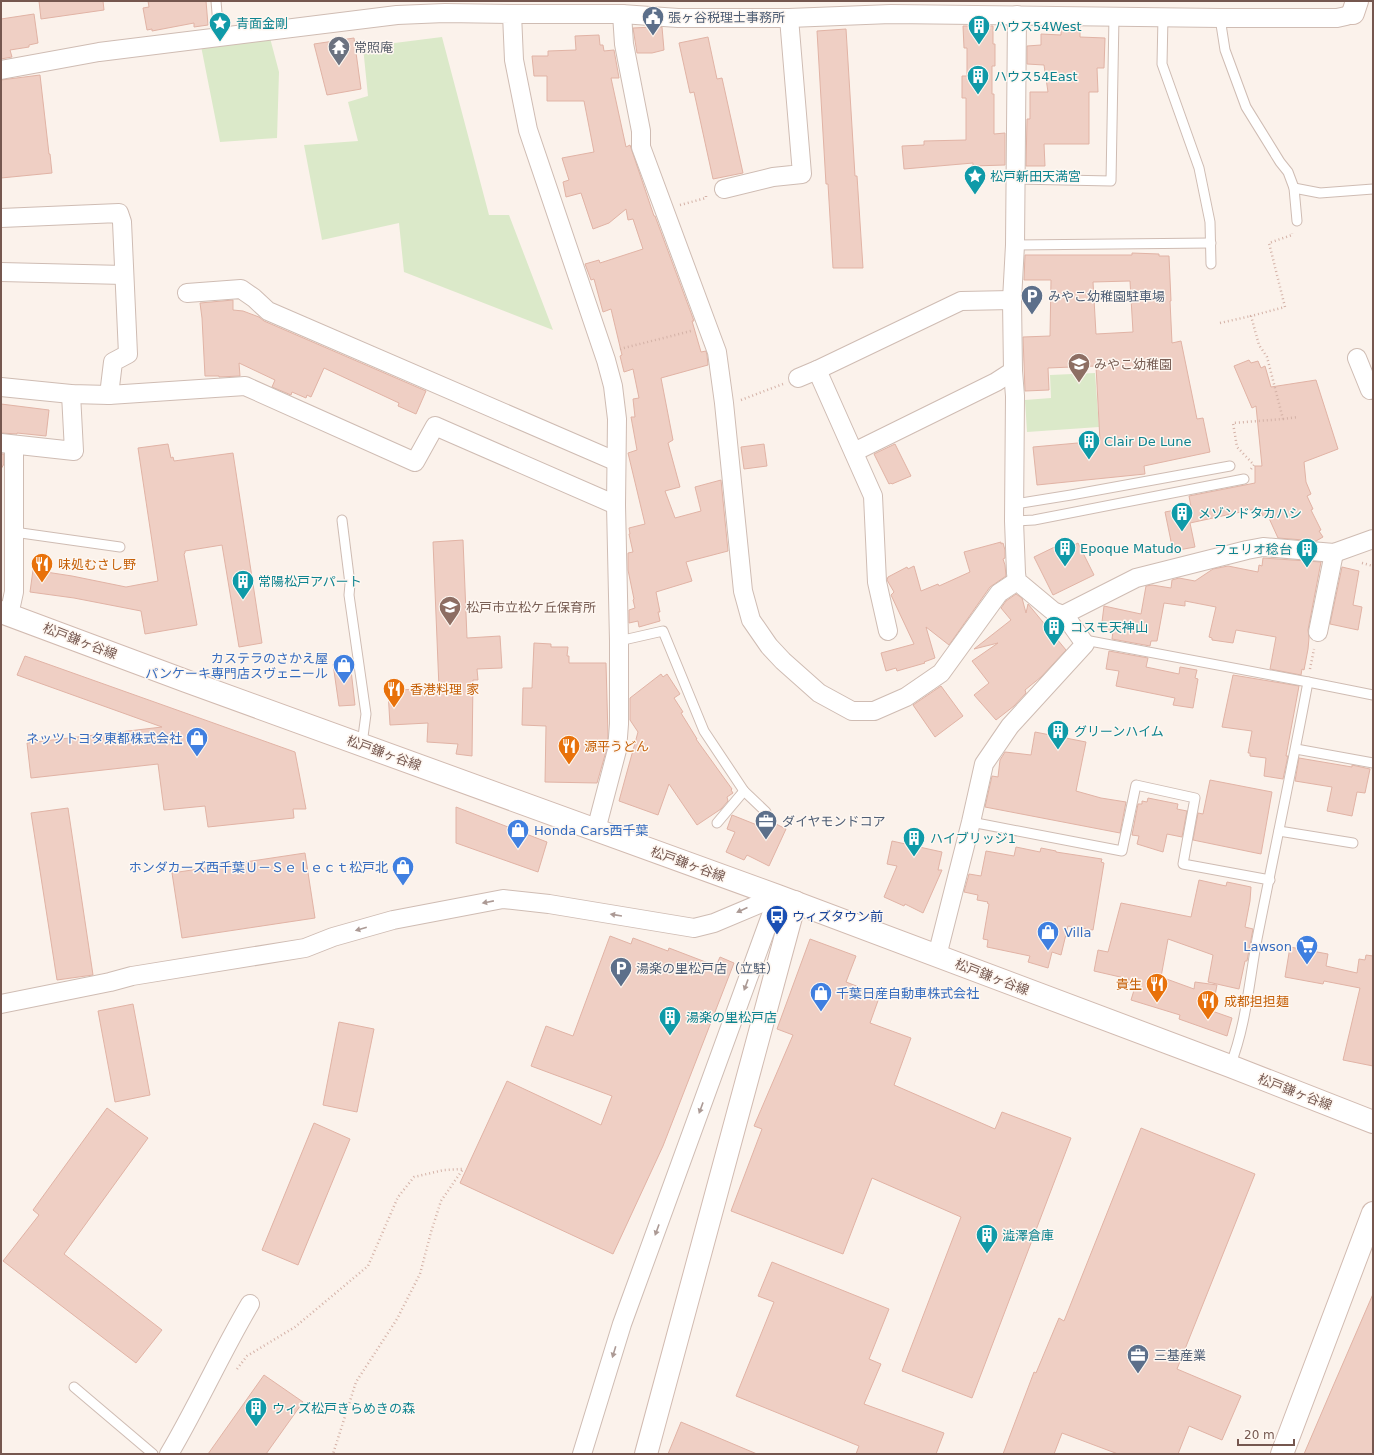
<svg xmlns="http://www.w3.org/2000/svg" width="1374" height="1455" font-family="'DejaVu Sans','Noto Sans JP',sans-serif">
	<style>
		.green { fill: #dbe9c9 }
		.building { fill: #efcfc4; stroke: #e1b3a5; fill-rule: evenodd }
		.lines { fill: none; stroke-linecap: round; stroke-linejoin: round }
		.lane-casing { stroke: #cfbcb3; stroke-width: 11 }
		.street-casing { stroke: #cfbcb3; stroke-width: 20 }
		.secondary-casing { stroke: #d2bbb1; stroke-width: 24 }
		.path { stroke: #d4b2a7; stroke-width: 2.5; stroke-dasharray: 1 3; stroke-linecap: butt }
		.lane { stroke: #fff; stroke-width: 9 }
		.street { stroke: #fff; stroke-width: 18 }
		.secondary { stroke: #fff; stroke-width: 22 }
		.oneway { fill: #ac9a95 }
		.labels { text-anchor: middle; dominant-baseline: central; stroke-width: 3; stroke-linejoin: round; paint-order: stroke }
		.service-label { font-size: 13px; fill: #4e5e75; stroke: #fef7f1; text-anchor: start }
		.culture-label { font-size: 13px; fill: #0d838f; stroke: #fef7f1; text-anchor: start }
		.worship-label { font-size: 13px; fill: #5b616d; stroke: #fef7f1; text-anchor: start }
		.education-label { font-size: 13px; fill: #785e54; stroke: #fef7f1; text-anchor: start }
		.food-label { font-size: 13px; fill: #c56008; stroke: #fef7f1; text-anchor: start }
		.street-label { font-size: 13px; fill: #75574f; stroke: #fef7f1 }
		.shop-label { font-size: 13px; fill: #366cbe; stroke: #fef7f1; text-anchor: end }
		.transit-label { font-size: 13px; fill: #164399; stroke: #fef7f1; text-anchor: start }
	</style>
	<rect width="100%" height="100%" fill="#fbf2eb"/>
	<g class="green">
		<path d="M442,37L489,215H509L553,330L404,272L399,223L322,240L304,145L358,141L348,102L368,96L363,47Z"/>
		<path d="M270,38L279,72L277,138L220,142L201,46H225Z"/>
		<path d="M1095,373L1099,427L1027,432L1025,400L1051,398L1050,375Z"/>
	</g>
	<g class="building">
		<path d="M39,1H103L104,10L41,19Z"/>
		<path d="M148,1H206L208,25L194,27V23L152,31V29L147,30L143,8L149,7Z"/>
		<path d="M34,14L38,43L29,45V47L10,50L12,57L1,59V19Z"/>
		<path d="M963,26H993V44H995V66H992V94H994V134L1005,133V165L973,166V163L904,169L902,146L924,145V141L966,140V98H962V76H967V48H964Z"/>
		<path d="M653,27H662L664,50L652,53H637L633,28Z"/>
		<path d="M1061,27H1080V37L1105,38L1104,68H1097L1098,92H1089V144H1044L1045,166H1026L1027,119H1030V92H1048L1044,65L1027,64V46L1041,45V34L1061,35Z"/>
		<path d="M846,29L855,176H857L863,268H833L828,184H826L817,31Z"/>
		<path d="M599,35L600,45H603L604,51L614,50L619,78H611L626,147L630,145L654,216H655L694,321H692L701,352L706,351L707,355L708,365L661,378L673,440L668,443L680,487L665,491L675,518L701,511L695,487L721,480L728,551L686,562L692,581L656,592L660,612H658L660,621L639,627L638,621L629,623V610L635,608L633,600L634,599L628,570V553L633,552L629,534H630L629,528L645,524L628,453L637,450L631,417H635L633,399L639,398L633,369L624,372L620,356L622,355L611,309L603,312L594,279L591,280L585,264L599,260L600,263L643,249L633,219L628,220L626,209L609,223L593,229L581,193L566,197L563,182L569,180L562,158L594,152L584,101H547V76H534L532,56H548V51L576,50L575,36Z"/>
		<path d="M708,37L717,79L722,78L743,173L713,179L694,92L690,93L679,43Z"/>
		<path d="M354,38L361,89L327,95L314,44Z"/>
		<path d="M40,75L49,154H50L52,173L1,178V80Z"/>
		<path d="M1132,253L1159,254V256H1169L1171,301H1170L1172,343L1181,341L1197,419L1203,418L1210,452L1144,466L1145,474L1037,485L1033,447L1100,441L1096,366L1048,368L1049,390L1025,391L1023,337L1050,336L1051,280H1024L1025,255H1132ZM1130,281L1133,332L1096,334L1093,282Z"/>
		<path d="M233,300V310L243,311L259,317L264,321L426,391L416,414L398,406L399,403L324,368L311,397L307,395L306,398L292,392L291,395L272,387L275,380L239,363L240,376L219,377V376H205L202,318L200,303Z"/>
		<path d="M1249,360L1251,363L1258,361L1261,368L1265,366L1271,387L1316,380L1338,449L1304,462L1306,482L1311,494L1307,496L1313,509L1311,510L1321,530L1319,531L1323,537L1316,541L1278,538L1268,516L1264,518L1259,508L1190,523L1195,547L1173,551L1165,512L1191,507L1189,496L1255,483V466H1262L1256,406L1252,408L1234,366Z"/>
		<path d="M1,404L49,410L46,436L17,433V434L1,433Z"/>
		<path d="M168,444L171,458L173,457L174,461L233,453L262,643L239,647L222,545L185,551V553L184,554L197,625L145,634L141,611L74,598L30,592L33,570L72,576L126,587L158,581L138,448Z"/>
		<path d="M764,444L767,466L744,469L741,447Z"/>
		<path d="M895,444L911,476L892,484L891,483L889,484L874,454Z"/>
		<path d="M1,454H4V464L1,469Z"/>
		<path d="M463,540L467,638L500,636L502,668L477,669L478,680H473L472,756L456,754L458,744L427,742L428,723L390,725L388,691L415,689V688H439L433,542Z"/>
		<path d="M1001,542V544L1003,543L1005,550V558L1003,559L1005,565L1006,576L990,587L949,645L926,627L935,658L924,662L925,663L897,671L896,668L886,671L881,653L914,644L891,595L894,592L887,580L888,577L907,567L908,569L914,566L921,591L938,584L939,586L970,572L964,552Z"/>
		<path d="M1065,542L1068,548L1078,543L1094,575L1053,595L1034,557Z"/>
		<path d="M1263,558L1321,562L1308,630L1309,638L1308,649L1304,670L1302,669L1301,675L1270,669L1276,637L1236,630L1233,643L1212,640V638L1209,637L1216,607L1185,601V606L1164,603L1157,641H1151L1150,646L1112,639L1113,631L1101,630L1104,606L1141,614L1146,586L1152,585L1171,588L1172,580L1179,578L1195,581L1213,569L1228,566L1258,572L1259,565L1262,566Z"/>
		<path d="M1342,567L1359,571L1353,605L1362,607L1358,630L1330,624Z"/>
		<path d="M1016,594L1022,598L1026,613L1028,604L1066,650L1041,677L1025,690L1026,693L1014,706L996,720L974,695L989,683L972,661L998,643L974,649L1011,620L1001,608L1006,601Z"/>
		<path d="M534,643L551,644V647H568L567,656H569V663H606L608,736L607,748L597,783L545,782L546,726L522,725L523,688H532Z"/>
		<path d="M1109,651L1148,658L1146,667L1179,674L1180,667L1197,670L1195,678L1198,679L1193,708L1173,705L1175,698L1116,686L1119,671L1106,669Z"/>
		<path d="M25,656L295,752L306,809H293L294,818L208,827L205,806L164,810L158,764L31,778L27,743L162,727L17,675Z"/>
		<path d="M333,664L351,670L355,705L339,706Z"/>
		<path d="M661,674L663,677L667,674L680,694L674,698L683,712L681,713L697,739H696L732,789L731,790L733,793L727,797L728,801L721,809L697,825L669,784L658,815L619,801L638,732L630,720V698Z"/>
		<path d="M1233,675L1299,686L1286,756H1288L1283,779L1264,776L1266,758L1250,756V753H1248L1252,731L1222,727Z"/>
		<path d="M941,686L963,716L935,737L913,705Z"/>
		<path d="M1035,732L1086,742L1076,791L1101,798L1126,802L1120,833L985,807L992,776L998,777L1000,760L1005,752L1031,755Z"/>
		<path d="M1299,758L1352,767V765L1370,769L1365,793L1357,792L1352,816L1327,811L1332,787L1295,781Z"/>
		<path d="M1210,780L1272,792L1261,854L1193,840L1198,813L1203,814Z"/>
		<path d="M1148,798L1178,804L1177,809L1187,811L1182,837L1167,834L1163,852L1137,844L1139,836L1132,835L1138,804H1142V801L1147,802Z"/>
		<path d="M456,807L547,842L538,872L456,843Z"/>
		<path d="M68,808L93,975L57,980L31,813Z"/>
		<path d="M732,815L762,827L766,819L786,829L769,866L747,855L744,860L726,852L735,832L727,829Z"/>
		<path d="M892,841L942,852L938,870H942L923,913L905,904L904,906L884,897L897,866L887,864Z"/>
		<path d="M1016,847L1040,852L1041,848L1056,851V852L1102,859L1101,862L1104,863L1093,930L1068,926L1061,955L1052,952L1048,968L1028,962L1030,956L987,947L988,940L983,939L989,904L987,903L988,902L977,900L978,895L964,892L969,874L981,876L986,851L1014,856Z"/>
		<path d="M305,853L315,918L182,938L172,873Z"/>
		<path d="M1199,880L1226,886L1227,882L1251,887L1250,901L1245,927L1253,929L1247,961H1245L1239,989L1208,982L1213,955L1168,939L1161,977L1194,989L1195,982L1217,985L1212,1011L1232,1018L1227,1036L1179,1019L1180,1015L1131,1000L1135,987L1127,984L1129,979L1094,971L1098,950L1108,952L1121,903L1191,917Z"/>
		<path d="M610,936L631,944L633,938L668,951L669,948L716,966L720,957L734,963L663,1146L613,1254L460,1183L507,1081L601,1125L612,1096L531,1066L546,1026L573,1036Z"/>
		<path d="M810,939L856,956L846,982L880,995L870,1023L911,1038L894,1085L995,1129L1002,1112L1071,1138L972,1398L902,1371L961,1217L872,1178L843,1254L731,1211L762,1129L754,1126L793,1035L777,1029Z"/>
		<path d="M1290,947L1328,954L1326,966L1357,973L1359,959L1365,960L1366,955L1373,956V1066L1343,1060L1360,988L1324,981L1323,984L1285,977Z"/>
		<path d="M133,1004L150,1095L115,1102L98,1011Z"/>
		<path d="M339,1022L374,1029L357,1112L323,1105Z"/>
		<path d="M107,1108L148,1138L64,1254L162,1330L136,1363L3,1261L39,1215L33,1210Z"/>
		<path d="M314,1123L350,1139L298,1265L262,1250Z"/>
		<path d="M1141,1128L1255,1174L1177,1369L1241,1396L1222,1440L1189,1426L1178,1454H1118L1062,1433L1054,1454H1003L1034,1372L1036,1373L1059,1318L1064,1321Z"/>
		<path d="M772,1262L889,1309L869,1359L881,1364L864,1404L944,1433L936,1454H856L859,1446L736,1396L774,1302L758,1296Z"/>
		<path d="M1373,1294V1454H1304L1331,1391Z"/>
		<path d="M264,1375L303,1402L266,1454H208Z"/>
		<path d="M681,1422L757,1454H668Z"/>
	</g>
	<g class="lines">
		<g class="lane-casing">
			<g id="lane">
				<path d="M216,1L219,37"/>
				<path d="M1163,17L1162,64L1199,168L1210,222L1211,264"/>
				<path d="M1220,18L1225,50L1246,107L1280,162L1288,172L1294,188L1297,221"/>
				<path d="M1014,179L1111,181L1114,16"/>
				<path d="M1294,188L1320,193L1373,189"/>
				<path d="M1015,245L1211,243"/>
				<path d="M1015,504L1071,495L1230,466"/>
				<path d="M342,520L350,584L349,595L366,714L362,744"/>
				<path d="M1014,521L1034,520L1244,479"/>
				<path d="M14,532L120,547"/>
				<path d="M619,641L663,631L704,731L744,791L766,812"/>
				<path d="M1085,644L1090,641L1308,682C1292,768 1274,853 1257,939C1249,982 1246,1026 1230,1066"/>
				<path d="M1308,682L1373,695"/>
				<path d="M1296,749L1373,763"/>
				<path d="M971,822L1122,851L1136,785L1195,798L1183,864L1270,880"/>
				<path d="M717,823L744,791"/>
				<path d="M1279,831L1353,843"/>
				<path d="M74,1387L153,1454"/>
			</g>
		</g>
		<g class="street-casing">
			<g id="street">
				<path d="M512,14H622L678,18H789L891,14L1220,18H1337L1346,16L1353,13"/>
				<path d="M622,14L624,44L641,131V147L717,352L724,403L743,591L751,620L769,646L783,661L819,693L852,711H874L906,697L941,673L999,593L1017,581"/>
				<path d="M1,70L99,52L397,15L445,13L512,14L514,60L528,130L606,360L613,386L617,419L616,505L619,641V724L617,750L596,830"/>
				<path d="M724,189L773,177L802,174L789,18"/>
				<path d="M1,218L119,213L122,222L128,354L113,362L109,395"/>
				<path d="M1,272L124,275"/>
				<path d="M187,293L241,289L254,298L268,311L615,461"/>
				<path d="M1357,358L1370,390L1373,389"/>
				<path d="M798,378L817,370"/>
				<path d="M1,387L71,394L109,395L245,386L415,462L435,426L616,505"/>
				<path d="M1,443L74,451L71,394"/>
				<path d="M854,452L996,382L1013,371"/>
				<path d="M9,615L14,592V445"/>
				<path d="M1063,615L1136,578L1247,550L1263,547L1334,553L1373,539"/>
				<path d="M888,631L877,582L873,496L817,370L961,301L1012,300"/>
				<path d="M1318,632L1334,553"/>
				<path d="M937,956L971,822L984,764L1010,726L1085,644L1068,620L1063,615L1053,611L1017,581L1016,573L1014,521L1015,396L1013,371L1012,300L1015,245L1017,15"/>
				<path d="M1,1004L110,982L132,976L305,948L333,937L393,920L503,899L549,904L694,928L714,923L778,896"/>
				<path d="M169,1454C198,1405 221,1353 250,1304"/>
				<path d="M582,1454L622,1324L778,896"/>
			</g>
		</g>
		<g class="secondary-casing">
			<g id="secondary">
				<path d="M1353,13L1357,1"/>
				<path d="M1,612L186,681L778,896L1230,1066L1373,1122"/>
				<path d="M646,1454L795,902"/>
				<path d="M1282,1454L1373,1213"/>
			</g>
		</g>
		<g class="path">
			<path d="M680,205L706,198V194"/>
			<path d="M1220,323L1251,316"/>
			<path d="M620,349L691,331"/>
			<path d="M741,400L783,384"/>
			<path d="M1283,419L1298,417"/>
			<path d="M1251,469L1254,465L1237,447L1233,423L1283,419L1267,357L1259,345L1251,316L1285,307L1269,243L1292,235V233"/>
			<path d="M1362,563L1373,566"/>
			<path d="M1310,669L1314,649"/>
			<path d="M237,1369L247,1356L295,1327L368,1266L398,1197L414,1177L444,1170L463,1169L441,1201L431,1232L420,1274L397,1319L356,1382L333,1454"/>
		</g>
		<use href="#lane" class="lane"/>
		<use href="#street" class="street"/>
		<use href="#secondary" class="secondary"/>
	</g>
	<defs><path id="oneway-solid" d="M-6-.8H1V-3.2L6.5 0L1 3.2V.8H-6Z"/></defs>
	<g class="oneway">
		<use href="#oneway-solid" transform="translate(488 902) rotate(169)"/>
		<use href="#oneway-solid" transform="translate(742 910) rotate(156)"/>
		<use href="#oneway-solid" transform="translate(616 915) rotate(-171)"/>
		<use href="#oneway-solid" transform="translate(361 929) rotate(164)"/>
		<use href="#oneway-solid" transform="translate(746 985) rotate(110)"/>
		<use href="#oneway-solid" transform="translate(701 1108) rotate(110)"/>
		<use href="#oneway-solid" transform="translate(657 1230) rotate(110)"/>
		<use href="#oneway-solid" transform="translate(614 1352) rotate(107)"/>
	</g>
	<defs>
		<g id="civic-pin" transform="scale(1.15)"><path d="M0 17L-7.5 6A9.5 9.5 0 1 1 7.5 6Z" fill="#5c6f8a" stroke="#fef7f1"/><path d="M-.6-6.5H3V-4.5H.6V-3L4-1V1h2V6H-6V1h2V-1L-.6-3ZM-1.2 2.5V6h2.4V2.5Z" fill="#fff"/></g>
		<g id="sight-pin" transform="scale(1.15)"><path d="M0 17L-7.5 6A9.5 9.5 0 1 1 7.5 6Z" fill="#0f9aa8" stroke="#fef7f1"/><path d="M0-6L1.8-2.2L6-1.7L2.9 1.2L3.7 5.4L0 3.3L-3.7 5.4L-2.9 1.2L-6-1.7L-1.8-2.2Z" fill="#fff"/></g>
		<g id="building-pin" transform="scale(1.15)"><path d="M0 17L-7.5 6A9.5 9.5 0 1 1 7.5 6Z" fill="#0f9aa8" stroke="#fef7f1"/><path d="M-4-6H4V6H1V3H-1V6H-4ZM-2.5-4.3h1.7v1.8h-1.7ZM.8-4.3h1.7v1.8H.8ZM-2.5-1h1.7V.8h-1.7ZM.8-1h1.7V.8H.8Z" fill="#fff"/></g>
		<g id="temple-pin" transform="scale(1.15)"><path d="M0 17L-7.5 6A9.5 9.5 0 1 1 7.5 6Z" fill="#6b7280" stroke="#fef7f1"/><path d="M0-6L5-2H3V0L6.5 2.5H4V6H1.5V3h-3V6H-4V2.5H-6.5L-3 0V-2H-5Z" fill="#fff"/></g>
		<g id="parking-pin" transform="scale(1.15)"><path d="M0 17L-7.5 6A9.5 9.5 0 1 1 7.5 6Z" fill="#5c6f8a" stroke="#fef7f1"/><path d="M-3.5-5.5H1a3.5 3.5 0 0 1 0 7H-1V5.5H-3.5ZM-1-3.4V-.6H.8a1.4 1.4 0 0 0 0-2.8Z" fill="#fff"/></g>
		<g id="school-pin" transform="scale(1.15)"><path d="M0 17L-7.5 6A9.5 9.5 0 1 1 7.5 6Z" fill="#8d6e63" stroke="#fef7f1"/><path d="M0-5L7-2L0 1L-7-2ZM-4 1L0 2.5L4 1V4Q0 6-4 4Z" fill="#fff"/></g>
		<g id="restaurant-pin" transform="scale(1.15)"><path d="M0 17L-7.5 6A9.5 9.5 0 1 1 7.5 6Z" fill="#e8710a" stroke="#fef7f1"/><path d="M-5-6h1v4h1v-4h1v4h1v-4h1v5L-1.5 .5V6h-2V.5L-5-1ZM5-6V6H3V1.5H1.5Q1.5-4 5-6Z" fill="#fff"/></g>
		<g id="shop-pin" transform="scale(1.15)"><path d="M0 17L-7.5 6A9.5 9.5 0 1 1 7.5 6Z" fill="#3f7fe0" stroke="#fef7f1"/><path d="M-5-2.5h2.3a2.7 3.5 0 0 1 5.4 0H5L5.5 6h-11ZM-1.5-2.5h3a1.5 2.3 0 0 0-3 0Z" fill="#fff"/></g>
		<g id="office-pin" transform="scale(1.15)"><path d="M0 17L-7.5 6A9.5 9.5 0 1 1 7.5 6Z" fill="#5c6f8a" stroke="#fef7f1"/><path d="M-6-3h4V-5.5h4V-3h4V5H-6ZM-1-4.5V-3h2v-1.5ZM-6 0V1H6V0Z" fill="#fff"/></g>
		<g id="bus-pin" transform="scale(1.15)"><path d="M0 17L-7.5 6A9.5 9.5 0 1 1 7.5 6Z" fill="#1a4fb4" stroke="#fef7f1"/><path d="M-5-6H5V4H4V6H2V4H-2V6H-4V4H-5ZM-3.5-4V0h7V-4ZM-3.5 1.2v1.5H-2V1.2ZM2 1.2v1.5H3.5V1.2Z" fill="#fff"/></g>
		<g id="supermarket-pin" transform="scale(1.15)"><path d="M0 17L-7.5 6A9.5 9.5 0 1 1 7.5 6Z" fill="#3f7fe0" stroke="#fef7f1"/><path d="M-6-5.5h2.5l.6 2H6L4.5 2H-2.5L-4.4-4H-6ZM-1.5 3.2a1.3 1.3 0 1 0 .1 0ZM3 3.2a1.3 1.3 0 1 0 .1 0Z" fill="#fff"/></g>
	</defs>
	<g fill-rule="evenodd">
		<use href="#civic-pin" x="653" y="17"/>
		<use href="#sight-pin" x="220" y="23"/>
		<use href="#building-pin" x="979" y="26"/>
		<use href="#temple-pin" x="339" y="47"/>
		<use href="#building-pin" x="978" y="76"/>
		<use href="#sight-pin" x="975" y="176"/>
		<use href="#parking-pin" x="1032" y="296"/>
		<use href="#school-pin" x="1079" y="364"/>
		<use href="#building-pin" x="1089" y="441"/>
		<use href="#building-pin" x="1182" y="513"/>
		<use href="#building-pin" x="1065" y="548"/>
		<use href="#building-pin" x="1307" y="549"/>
		<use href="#restaurant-pin" x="42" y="564"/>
		<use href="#building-pin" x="243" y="581"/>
		<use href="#school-pin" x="450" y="607"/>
		<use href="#building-pin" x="1054" y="627"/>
		<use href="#shop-pin" x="344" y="665"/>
		<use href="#restaurant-pin" x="394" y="689"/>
		<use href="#building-pin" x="1058" y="731"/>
		<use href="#shop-pin" x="197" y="738"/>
		<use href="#restaurant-pin" x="569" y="746"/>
		<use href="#office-pin" x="766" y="821"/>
		<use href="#shop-pin" x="518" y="830"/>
		<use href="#building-pin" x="914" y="838"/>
		<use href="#shop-pin" x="403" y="867"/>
		<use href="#bus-pin" x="777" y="916"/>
		<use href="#shop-pin" x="1048" y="932"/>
		<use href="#supermarket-pin" x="1307" y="946"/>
		<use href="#parking-pin" x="621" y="968"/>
		<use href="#restaurant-pin" x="1157" y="984"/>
		<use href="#shop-pin" x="821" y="993"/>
		<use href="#restaurant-pin" x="1208" y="1001"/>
		<use href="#building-pin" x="670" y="1017"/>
		<use href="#building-pin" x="987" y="1235"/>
		<use href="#office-pin" x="1138" y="1355"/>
		<use href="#building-pin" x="256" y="1408"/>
	</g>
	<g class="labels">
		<g class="service-label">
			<text x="668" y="17">張ヶ谷税理士事務所</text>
			<text x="1048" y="296">みやこ幼稚園駐車場</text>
			<text x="782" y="821">ダイヤモンドコア</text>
			<text x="636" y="968">湯楽の里松戸店（立駐）</text>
			<text x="1154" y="1355">三基産業</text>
		</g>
		<g class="culture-label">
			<text x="236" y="23">青面金剛</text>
			<text x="994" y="26">ハウス54West</text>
			<text x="994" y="76">ハウス54East</text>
			<text x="990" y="176">松戸新田天満宮</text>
			<text x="1104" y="441">Clair De Lune</text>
			<text x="1198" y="513">メゾンドタカハシ</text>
			<text x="1080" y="548">Epoque Matudo</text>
			<text x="1292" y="549" text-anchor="end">フェリオ稔台</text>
			<text x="258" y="581">常陽松戸アパート</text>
			<text x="1070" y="627">コスモ天神山</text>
			<text x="1074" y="731">グリーンハイム</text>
			<text x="930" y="838">ハイブリッジ1</text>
			<text x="686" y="1017">湯楽の里松戸店</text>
			<text x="1002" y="1235">澁澤倉庫</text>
			<text x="272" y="1408">ウィズ松戸きらめきの森</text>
		</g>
		<g class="worship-label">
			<text x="354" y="47">常照庵</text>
		</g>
		<g class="education-label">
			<text x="1094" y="364">みやこ幼稚園</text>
			<text x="466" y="607">松戸市立松ケ丘保育所</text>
		</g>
		<g class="food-label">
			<text x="58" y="564">味処むさし野</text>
			<text x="410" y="689">香港料理 家</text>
			<text x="584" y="746">源平うどん</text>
			<text x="1142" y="984" text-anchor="end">貴生</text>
			<text x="1224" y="1001">成都担担麺</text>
		</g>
		<g class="street-label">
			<text transform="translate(80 641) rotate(21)">松戸鎌ヶ谷線</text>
			<text transform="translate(384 753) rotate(20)">松戸鎌ヶ谷線</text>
			<text transform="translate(688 864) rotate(20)">松戸鎌ヶ谷線</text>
			<text transform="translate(992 977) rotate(21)">松戸鎌ヶ谷線</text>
			<text transform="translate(1295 1092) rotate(21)">松戸鎌ヶ谷線</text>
		</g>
		<g class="shop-label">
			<text x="328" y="658">カステラのさかえ屋<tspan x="328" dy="15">パンケーキ専門店スヴェニール</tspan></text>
			<text x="182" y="738">ネッツトヨタ東都株式会社</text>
			<text x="534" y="830" text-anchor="start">Honda Cars西千葉</text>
			<text x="388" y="867">ホンダカーズ西千葉Ｕ－Ｓｅｌｅｃｔ松戸北</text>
			<text x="1064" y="932" text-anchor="start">Villa</text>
			<text x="1292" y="946">Lawson</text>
			<text x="836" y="993" text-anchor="start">千葉日産自動車株式会社</text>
		</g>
		<g class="transit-label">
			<text x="792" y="916">ウィズタウン前</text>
		</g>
	</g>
	<rect width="1374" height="1455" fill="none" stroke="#75574f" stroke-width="4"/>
	<path d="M1238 1439v6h56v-6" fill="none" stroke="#75574f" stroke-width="2"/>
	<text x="1244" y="1439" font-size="12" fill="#75574f" stroke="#fef7f1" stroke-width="3" paint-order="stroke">20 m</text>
</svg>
